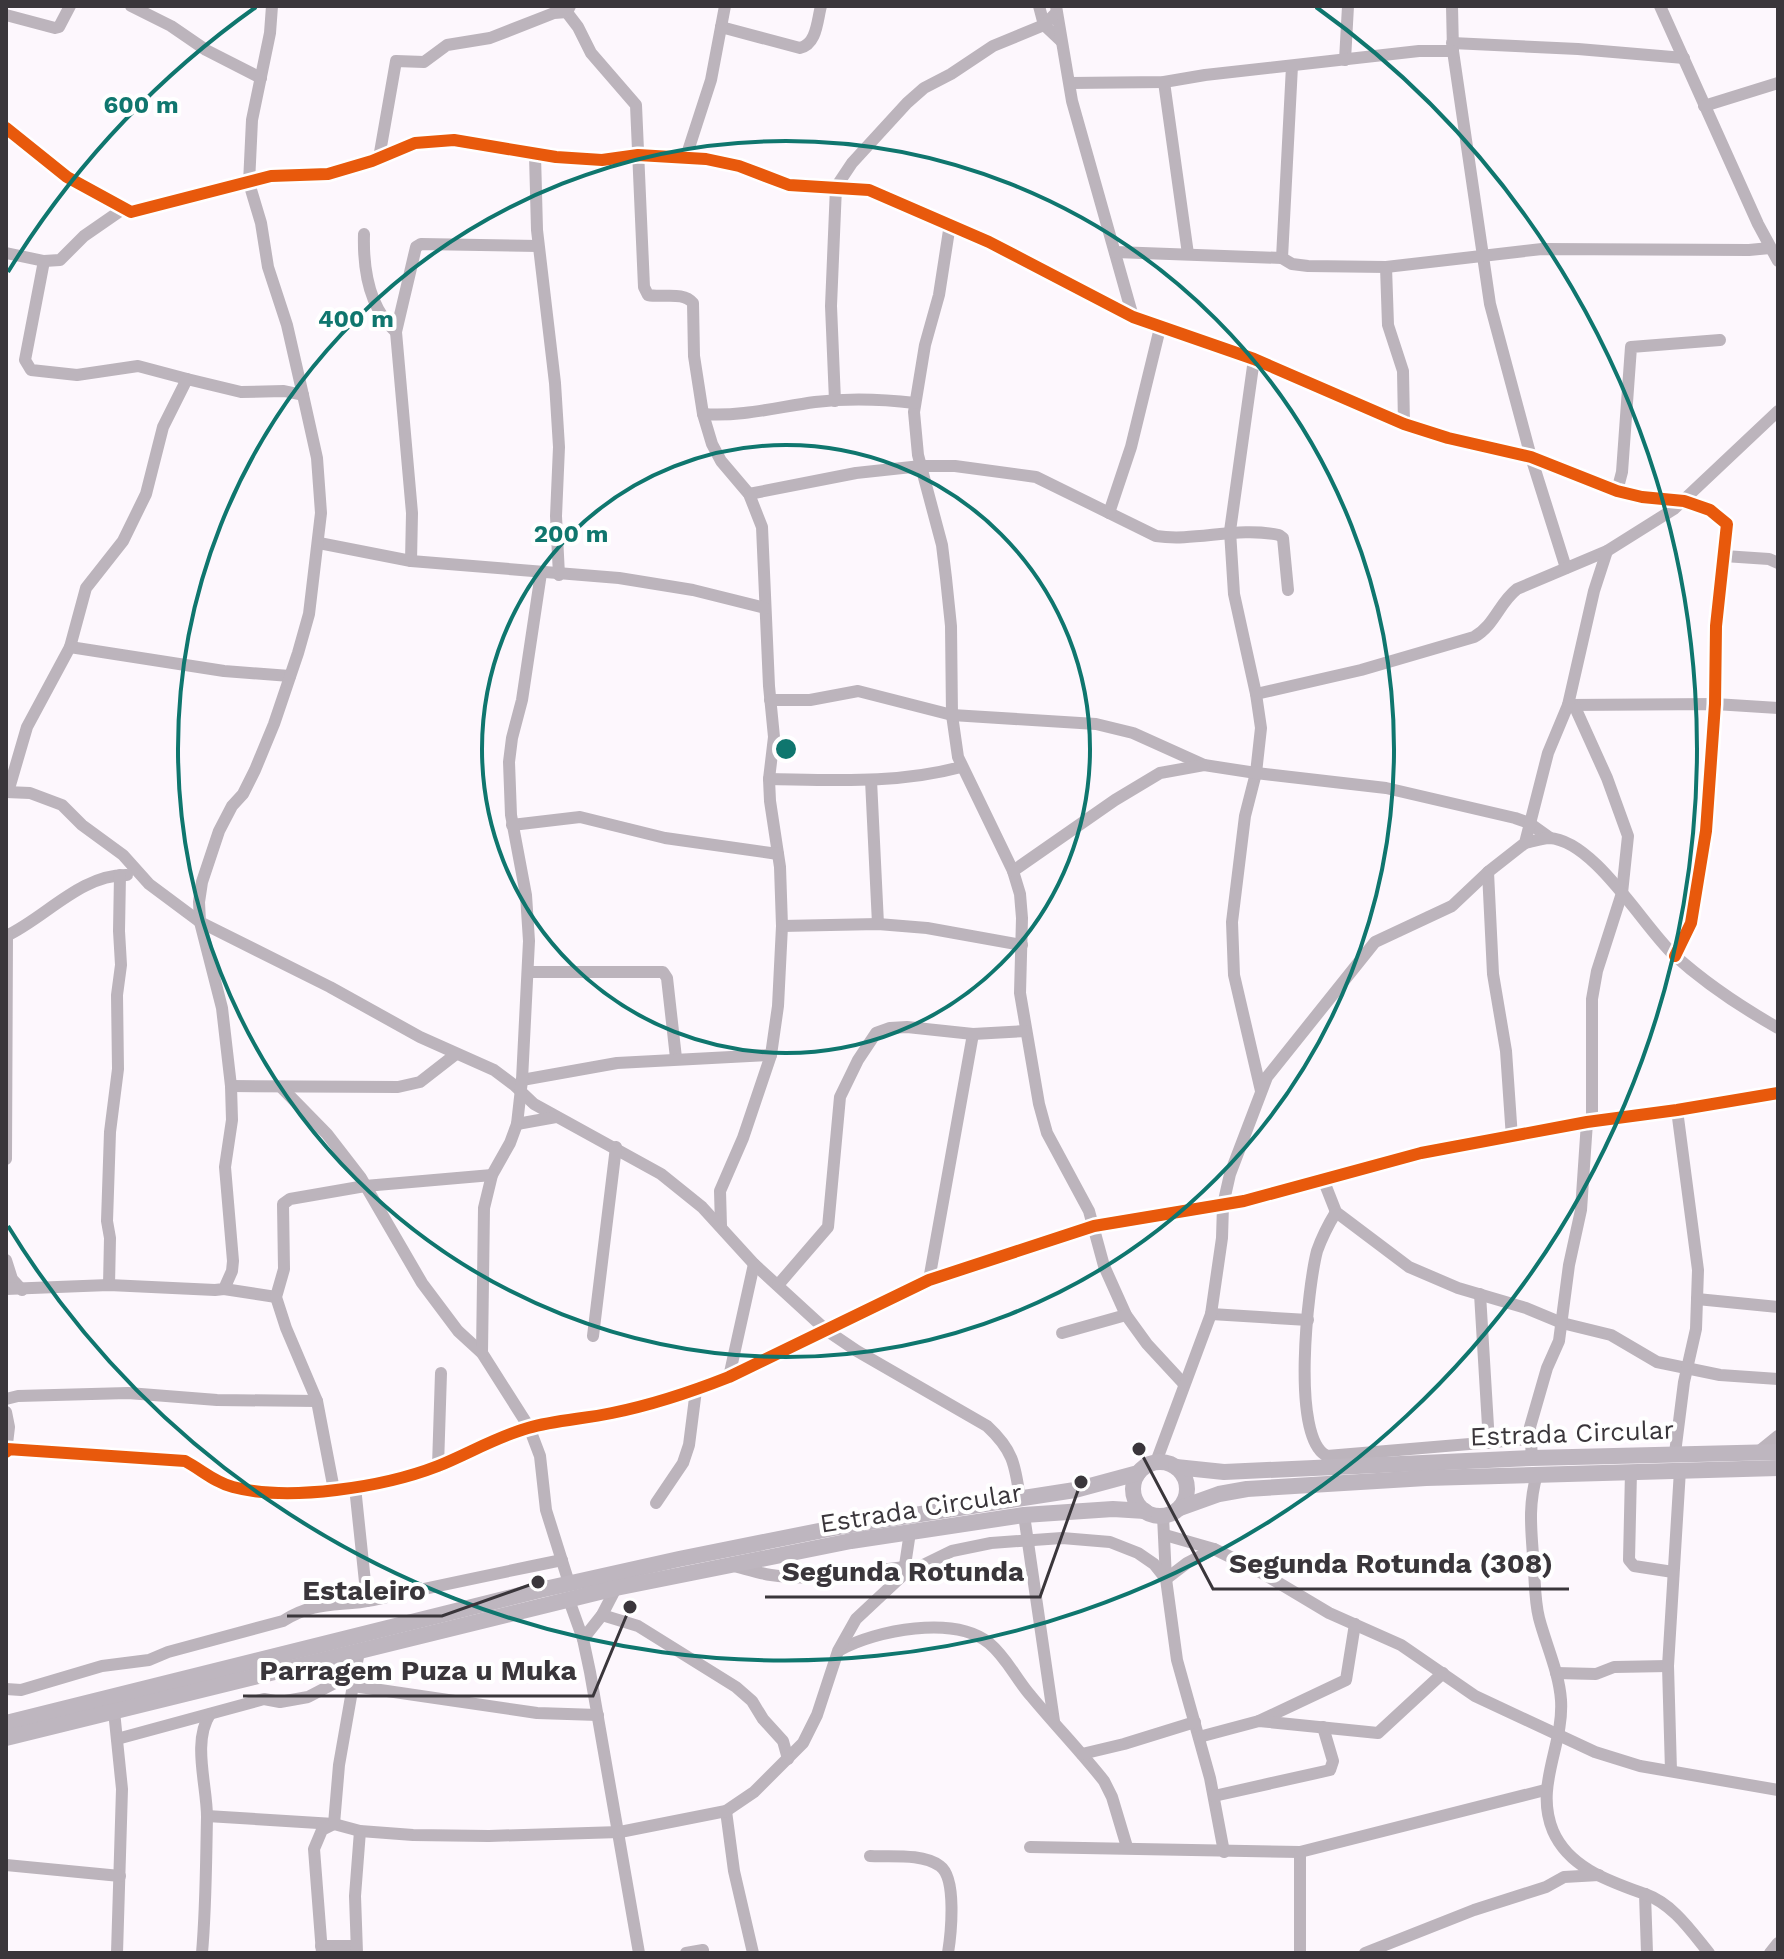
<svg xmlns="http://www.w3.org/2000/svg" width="1784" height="1959" font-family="'Work Sans',sans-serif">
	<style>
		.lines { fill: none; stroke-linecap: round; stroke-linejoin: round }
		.minor { stroke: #bcb4bc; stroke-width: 12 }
		.major { stroke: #beb6bf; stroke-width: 16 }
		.cycleway-casing { stroke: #fff; stroke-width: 17 }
		.cycleway { stroke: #e8590c; stroke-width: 12 }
		.ring { fill: none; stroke: #0f766e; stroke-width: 4 }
		.labels { text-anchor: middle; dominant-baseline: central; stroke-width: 8; stroke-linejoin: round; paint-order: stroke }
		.street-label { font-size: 26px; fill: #3a363b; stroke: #fff }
		.centre { fill: #0f766e; stroke: #fff; stroke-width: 4 }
		.ring-label { font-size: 24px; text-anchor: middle; font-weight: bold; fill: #0f766e; stroke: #fff; stroke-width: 8; stroke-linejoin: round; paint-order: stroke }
		.leader { fill: none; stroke: #3a363b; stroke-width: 3 }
		.callout-dot { fill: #3a363b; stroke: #fff; stroke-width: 3 }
		.callout-label { font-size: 28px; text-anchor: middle; font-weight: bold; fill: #3a363b; stroke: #fff; stroke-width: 8; stroke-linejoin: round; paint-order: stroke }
	</style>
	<rect width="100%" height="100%" fill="#fdf7fd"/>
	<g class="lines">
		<g class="minor">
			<path d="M131,6L171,26L206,50L261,78"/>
			<path d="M562,6L578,27L591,53L636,105L644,287L648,295C663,298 683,291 693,303L694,356L703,414L712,444L721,461L749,494L762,527L769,686L774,737L769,779L770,801L780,867L782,926L778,1006L771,1055L743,1138L720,1191L721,1226"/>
			<path d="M1039,6L1044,25L1061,41"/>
			<path d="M1056,6L1072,101L1133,317"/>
			<path d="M1452,6L1453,51L1490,304L1531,457L1566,568"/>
			<path d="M1660,6L1758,224L1778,261"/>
			<path d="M6,15L55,28L59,27L70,6"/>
			<path d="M721,27L800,48C817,44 817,21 821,6"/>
			<path d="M1452,43L1578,49L1684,58"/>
			<path d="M1345,60L1348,6"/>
			<path d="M1292,66L1282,258L1292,264L1308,266L1386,267L1542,249L1749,250L1770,248"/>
			<path d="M1164,82L1188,254"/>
			<path d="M1070,83L1164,82L1205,75L1419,51H1453"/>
			<path d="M1704,106L1778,83"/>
			<path d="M6,128L67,177L131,212L271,176L328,174L372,161L415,143L454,140L556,157L602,160L638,155L706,159L739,166L789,185L869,190L989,242L1133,317L1254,359L1404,424L1448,438L1531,457L1617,491L1642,497L1684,501L1710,510L1727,524L1716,626L1715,704L1706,831L1691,923L1675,956"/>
			<path d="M535,155L537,230L555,383L559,447L556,516L559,575"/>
			<path d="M686,157L711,80L725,6"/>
			<path d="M379,158L396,61L424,62L447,45L490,38L554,13L567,12L570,6"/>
			<path d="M950,224L939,295L925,345L914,412L918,455L942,545L946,578L951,626L952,715L958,757L1013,871L1020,894L1022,918L1020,993L1039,1104L1047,1133L1089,1211L1104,1266L1126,1315L1147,1344L1184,1384"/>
			<path d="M364,234C363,269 369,308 396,332"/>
			<path d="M1115,252L1282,258"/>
			<path d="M6,253L44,261L60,260L84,236L123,209"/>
			<path d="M44,261L25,360L31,370L77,375L138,366L187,379"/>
			<path d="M1386,267L1388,325L1403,371L1404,424"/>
			<path d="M1254,359L1230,531L1234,594L1256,694L1261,728L1256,773L1245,816L1232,922L1234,975L1261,1091"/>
			<path d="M835,401L831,306L836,187L852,163L907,103L924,88L951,74L993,46L1044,25L1056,13"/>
			<path d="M703,414C741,417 778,407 815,402C849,398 881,399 915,403"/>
			<path d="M1617,491L1622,472L1631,347L1720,340"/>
			<path d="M749,494L856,473L921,466H955L1036,477L1156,536C1196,542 1237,526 1279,535L1283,538L1288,590"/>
			<path d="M1109,513L1131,447L1160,328"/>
			<path d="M319,543L411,561L619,578L693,590L765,608"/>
			<path d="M1724,556L1769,559L1778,563"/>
			<path d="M411,561L412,513L396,332L416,247L421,244L538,246"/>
			<path d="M70,647L86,588L123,541L146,494L163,427L187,379L241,392L284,391L303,395"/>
			<path d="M1256,694L1361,670L1474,637C1495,625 1499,603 1517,589L1607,551L1674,509L1778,411"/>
			<path d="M770,700H810L858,691L952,715L1096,724L1133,733L1204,765L1256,773L1386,788L1515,818L1529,823L1550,838"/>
			<path d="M1568,705L1715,704L1778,708"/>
			<path d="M1574,705L1607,778L1628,836L1622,893L1597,971L1592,999V1121"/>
			<path d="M769,779C834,780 898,784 961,767"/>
			<path d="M871,780L878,924"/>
			<path d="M6,792L30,793L62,805L82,825L123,855L149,884L200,922L330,987L420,1037L494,1070L514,1085L534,1104L661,1174L702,1207L754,1264L826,1330L857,1351L987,1426C1013,1450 1015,1464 1020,1498"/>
			<path d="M8,792L27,727L70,647L224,671L290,676"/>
			<path d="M512,825L580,817L665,838L778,854"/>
			<path d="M1525,843C1532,842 1542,838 1549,838C1594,840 1643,926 1673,954C1705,983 1741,1007 1778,1028"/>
			<path d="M1013,871L1115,800L1160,773L1204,765"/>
			<path d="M1488,872L1493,974L1506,1051L1512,1138"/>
			<path d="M782,926L878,924L927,928L1022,945"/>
			<path d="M6,936C45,918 81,874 127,875"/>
			<path d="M528,972H663L667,978L676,1058"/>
			<path d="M522,1080L617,1063L771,1055"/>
			<path d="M231,1086L398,1087L420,1082L456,1054"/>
			<path d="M281,1087L327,1134L361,1178L422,1283L458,1331L482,1353L529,1427L540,1456L546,1510L569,1583"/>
			<path d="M517,1124L556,1117"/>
			<path d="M6,1159L7,935"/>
			<path d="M1323,1179L1336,1212L1409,1267L1458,1288L1526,1308L1562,1323L1611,1335L1657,1362L1720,1375L1778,1379"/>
			<path d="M1336,1212C1328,1225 1322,1237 1317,1251C1308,1286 1290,1439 1327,1456L1529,1439"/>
			<path d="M6,1260L12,1279L22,1290"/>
			<path d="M929,1280L973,1034"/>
			<path d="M109,1285L110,1238L107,1221L110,1132L118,1069L117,995L121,965L119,931L120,875"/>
			<path d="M778,1285L828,1227L840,1097L858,1060L876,1033L890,1028L907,1027L973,1034L1026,1031"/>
			<path d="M6,1289L109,1285L215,1290L224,1289L232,1271L233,1261L225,1167L232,1120L231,1086L222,1008L200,922L199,902L202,882L219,831L232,806L243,794L255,770L274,724L298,653L309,614L321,513L317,458L303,395L287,325L268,267L261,223L249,183L252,120L270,33L272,6"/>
			<path d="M224,1289L276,1297"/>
			<path d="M1480,1294L1489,1443"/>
			<path d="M1697,1299L1778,1307"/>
			<path d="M1211,1314L1308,1320"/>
			<path d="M1062,1333L1126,1315"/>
			<path d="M593,1336L616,1147"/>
			<path d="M482,1353L484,1208L492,1175L510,1143L517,1124L522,1080L529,941L526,895L511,815L509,762L512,738L522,700L541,573"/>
			<path d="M729,1377L754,1264"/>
			<path d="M6,1399L18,1396L128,1393L217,1400L317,1401"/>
			<path d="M6,1412L9,1427L6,1452"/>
			<path d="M7,1449L185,1461C202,1470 214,1482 233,1487C289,1502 384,1487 438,1466C468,1454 496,1437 528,1428C555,1420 584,1419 612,1413C652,1405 691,1392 729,1377L929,1280L1094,1226L1244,1201L1421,1153L1587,1122L1677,1110L1778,1093"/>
			<path d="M1675,1453L1684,1382L1696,1329L1698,1270L1677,1110"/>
			<path d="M1757,1453L1778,1436"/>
			<path d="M1532,1458L1530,1427L1547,1368L1559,1341L1569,1265L1581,1210L1587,1122"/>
			<path d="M1156,1462L1211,1314L1222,1238L1223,1205L1230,1174L1267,1077L1375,942L1452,906L1488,872L1525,843L1548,753L1568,705L1594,591L1607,551"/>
			<path d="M438,1466L441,1373"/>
			<path d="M1631,1472L1629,1560L1634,1566L1673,1572"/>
			<path d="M1537,1474C1527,1509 1532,1534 1534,1570C1535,1586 1535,1602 1539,1618C1546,1645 1559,1672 1561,1700C1564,1746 1534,1786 1553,1831C1569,1868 1609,1881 1645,1894L1647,1953"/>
			<path d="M355,1487L367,1601"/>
			<path d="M334,1490L317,1401L286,1328L276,1297L284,1269L283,1204L290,1199L365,1186L492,1175"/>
			<path d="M656,1503L683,1463L689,1445L696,1390"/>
			<path d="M1024,1515L1054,1721"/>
			<path d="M1163,1516L1166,1579L1177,1660L1210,1778L1224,1852"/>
			<path d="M1165,1535L1214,1549L1257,1570L1329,1613L1401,1645L1475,1696L1595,1752L1640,1766L1778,1790"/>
			<path d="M734,1566C746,1569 758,1573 771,1575C814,1582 861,1572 904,1567"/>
			<path d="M904,1572L910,1532"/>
			<path d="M569,1600L583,1639L590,1672L639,1953"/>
			<path d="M602,1615L638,1626L736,1687L752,1701L763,1719L783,1741L788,1759"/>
			<path d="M583,1639L602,1615L616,1588"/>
			<path d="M840,1650C876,1630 954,1615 989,1643C1007,1658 1016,1679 1031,1696C1055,1725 1081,1752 1104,1781L1112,1797L1127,1847"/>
			<path d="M1556,1673L1596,1674L1614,1667L1668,1666"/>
			<path d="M353,1686L537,1713L598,1715"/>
			<path d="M6,1689L21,1690L102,1666L149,1660L168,1652L283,1621C316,1600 338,1607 373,1600C436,1586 499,1573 562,1560"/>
			<path d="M114,1711L122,1789L117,1953"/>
			<path d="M1259,1721L1346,1680L1355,1624"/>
			<path d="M1199,1737L1259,1721L1378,1733L1443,1673"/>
			<path d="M117,1739L264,1699L280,1702L308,1697L356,1672"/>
			<path d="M1082,1754L1124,1744L1195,1722"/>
			<path d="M1671,1771L1668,1666L1680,1470"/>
			<path d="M1214,1796L1330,1770L1333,1761L1323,1727"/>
			<path d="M726,1811L734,1871L753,1953"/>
			<path d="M207,1816L334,1824L360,1831L413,1835L489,1836L620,1832L726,1811L754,1792L803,1743L817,1715L838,1651L856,1619L903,1575L952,1551L991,1543L1062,1538L1110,1542L1138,1553L1154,1564L1166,1579L1187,1563L1214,1549"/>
			<path d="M1030,1847L1300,1852L1545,1790"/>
			<path d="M870,1856C891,1857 922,1853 940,1866C957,1878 951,1934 948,1953"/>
			<path d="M6,1865L120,1876"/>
			<path d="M1645,1894C1673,1904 1691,1931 1709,1953"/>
			<path d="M321,1946H356"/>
			<path d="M202,1953C206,1908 206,1862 207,1817C207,1785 192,1742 210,1714"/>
			<path d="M322,1953L314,1849L322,1830L334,1824L339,1765L359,1651"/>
			<path d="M357,1953L355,1896L360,1831"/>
			<path d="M686,1953L703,1950"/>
			<path d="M1300,1953V1852"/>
			<path d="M1365,1953L1474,1910L1546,1887L1564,1877L1599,1875"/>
			<path d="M1770,1953L1778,1943"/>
		</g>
		<g class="major">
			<circle cx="1160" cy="1489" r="27"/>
			<path d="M1176,1467L1224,1472L1532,1458L1778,1452"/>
			<path d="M1180,1508L1219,1494L1247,1489L1426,1478L1778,1468"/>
			<path d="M6,1723L540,1590L679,1559L844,1526L1075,1490L1138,1473"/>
			<path d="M6,1738L616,1588L851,1541L1024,1515L1113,1509L1145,1511"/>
		</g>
		<g class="cycleway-casing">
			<g id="cycleway">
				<path d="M6,128L67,177L131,212L271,176L328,174L372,161L415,143L454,140L556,157L602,160L638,155L706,159L739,166L789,185L869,190L989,242L1133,317L1254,359L1404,424L1448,438L1531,457L1617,491L1642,497L1684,501L1710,510L1727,524L1716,626L1715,704L1706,831L1691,923L1675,956"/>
				<path d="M6,1452L7,1449L185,1461C202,1470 214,1482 233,1487C289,1502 384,1487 438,1466C468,1454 496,1437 528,1428C555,1420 584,1419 612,1413C652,1405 691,1392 729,1377L929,1280L1094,1226L1244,1201L1421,1153L1587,1122L1677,1110L1778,1093"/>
			</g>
		</g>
		<use href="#cycleway" class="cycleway"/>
	</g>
	<g class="ring">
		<circle cx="786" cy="749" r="304"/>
		<circle cx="786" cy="749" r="608"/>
		<path d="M8 272A912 912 0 0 1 256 7M1316 7A912 912 0 1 1 8 1226"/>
	</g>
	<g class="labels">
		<g class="street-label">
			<text transform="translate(1572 1433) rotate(-2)">Estrada Circular</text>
			<text transform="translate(921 1508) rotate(-9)">Estrada Circular</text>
		</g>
	</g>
	<circle cx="786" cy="749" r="12" class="centre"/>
	<g class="ring-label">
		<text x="141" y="113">600 m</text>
		<text x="356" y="327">400 m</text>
		<text x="571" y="542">200 m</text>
	</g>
	<path class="leader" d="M1139 1449L1213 1589H1569M1081 1482L1040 1597H765M538 1582L442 1616H287M630 1607L593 1696H243"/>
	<g class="callout-dot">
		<circle cx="1139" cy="1449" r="8"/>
		<circle cx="1081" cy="1482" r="8"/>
		<circle cx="538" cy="1582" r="8"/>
		<circle cx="630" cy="1607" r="8"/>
	</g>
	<g class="callout-label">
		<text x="1391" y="1573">Segunda Rotunda (308)</text>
		<text x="903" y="1581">Segunda Rotunda</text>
		<text x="364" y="1600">Estaleiro</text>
		<text x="418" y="1680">Parragem Puza u Muka</text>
	</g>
	<rect width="1784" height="1959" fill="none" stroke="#3a363b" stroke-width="16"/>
</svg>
